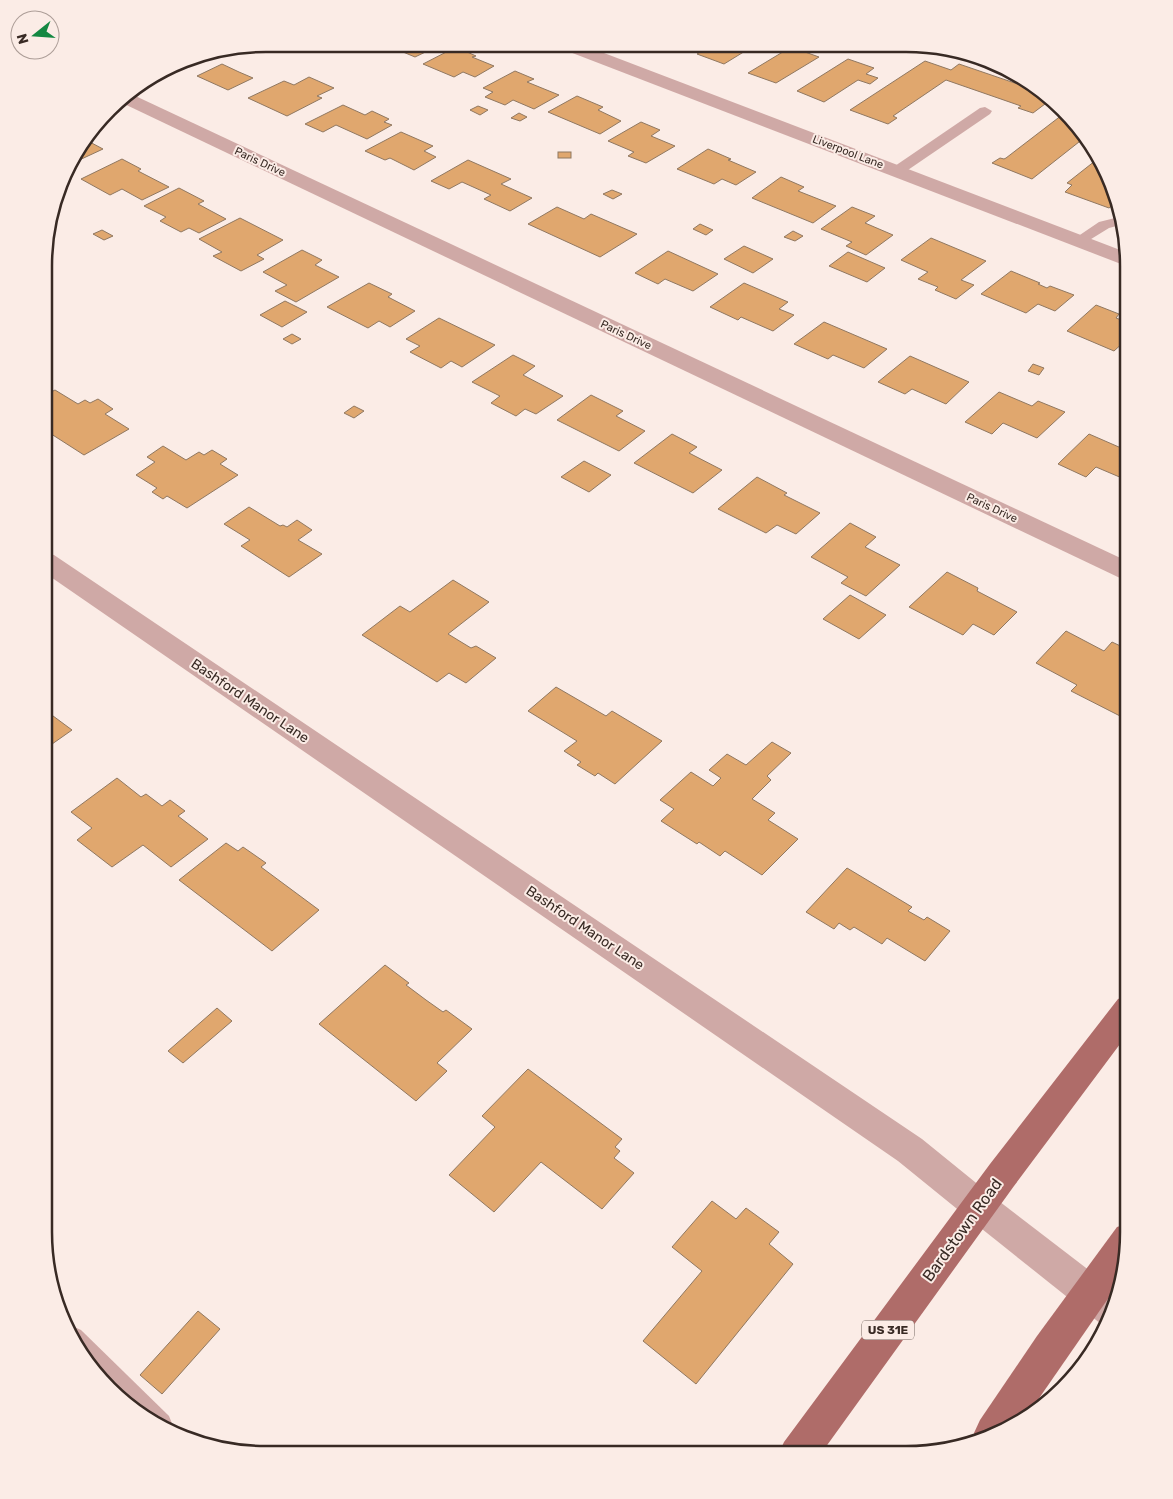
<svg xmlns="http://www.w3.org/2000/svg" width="1173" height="1499" font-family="Rubik,sans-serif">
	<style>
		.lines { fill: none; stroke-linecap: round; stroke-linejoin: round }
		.stream { fill: #f9c6d2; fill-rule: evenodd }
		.building { fill: #e0a76e; stroke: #907861 }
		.service { fill: #cfa9a6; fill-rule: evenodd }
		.minor { fill: #cfa9a6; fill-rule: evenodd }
		.tertiary { fill: #cfa9a6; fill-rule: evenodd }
		.primary { fill: #af6c69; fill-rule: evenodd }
		.labels { text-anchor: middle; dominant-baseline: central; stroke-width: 4; stroke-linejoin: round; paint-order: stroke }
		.far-street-label { font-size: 11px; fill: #382a24; stroke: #fbece6 }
		.shield { fill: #fbece6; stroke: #72645e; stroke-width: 1 }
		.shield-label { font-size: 12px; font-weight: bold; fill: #382a24 }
		.street-label { font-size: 14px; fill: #382a24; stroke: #fbece6 }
		.near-street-label { font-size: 16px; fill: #382a24; stroke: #fbece6 }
		.rim { fill: none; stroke: #382a24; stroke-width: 2.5 }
	</style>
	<rect width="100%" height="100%" fill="#fbece6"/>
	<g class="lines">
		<path class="stream" d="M888,46C911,43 947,50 968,58L965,59L892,48Z"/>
	</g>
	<g class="building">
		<path d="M375,44H434L438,46L415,57L391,47L387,49Z"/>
		<path d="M713,45H755L724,64L697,54Z"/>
		<path d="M456,47L476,56L472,57L494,66L475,77L463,72L454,77L423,64Z"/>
		<path d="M791,47L819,57L776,83L748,73Z"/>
		<path d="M201,55L207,58L179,68L176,66L194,56Z"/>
		<path d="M848,59L874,68L866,74L878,78L870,84L858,80L824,102L797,91Z"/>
		<path d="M925,61L951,70L959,64L1041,92L1049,101L1033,113L1018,108L1021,106L946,80L893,116L897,118L888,124L850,110Z"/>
		<path d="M222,64L239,72L253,78L228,90L197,76Z"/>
		<path d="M515,71L534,79L527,82L559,95L534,109L513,100L505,105L485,97L493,92L483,88Z"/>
		<path d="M309,77L334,88L317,96L322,98L287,116L248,98L284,81L294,85Z"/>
		<path d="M577,96L603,107L598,110L621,121L600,134L548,112Z"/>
		<path d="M343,105L365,115L372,111L389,119L384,122L392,125L367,139L336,125L323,132L305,124Z"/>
		<path d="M478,106L488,110L480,115L470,110Z"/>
		<path d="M519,113L527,117L520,121L511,118Z"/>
		<path d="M1062,115L1084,138L1032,179L992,163L1000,158L1004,159L1006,158Z"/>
		<path d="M641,122L660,130L651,136L675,146L646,163L628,156L634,152L608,141Z"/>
		<path d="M401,132L433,146L424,151L436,157L414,170L390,158L385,160L365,151Z"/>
		<path d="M86,140L103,149L75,162L72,161L73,155Z"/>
		<path d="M708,149L731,159L728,160L756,172L736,185L722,179L714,184L677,169Z"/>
		<rect x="558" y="152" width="13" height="6"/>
		<path d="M1100,157L1119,202H1117L1109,208L1065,192L1072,185L1067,183Z"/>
		<path d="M122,159L141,169L138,171L169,187L142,200L122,189L110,195L81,179Z"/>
		<path d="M468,160L511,179L501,184L532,198L510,211L484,199L491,195L462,182L449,189L431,181Z"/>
		<path d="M781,177L804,187L798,191L836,206L813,223L752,198Z"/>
		<path d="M179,188L204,201L198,204L226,219L199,233L189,228L181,232L160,221L166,217L144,206Z"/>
		<path d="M612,190L622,194L613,199L603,194Z"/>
		<path d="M557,207L584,219L591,214L637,234L600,257L528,224Z"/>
		<path d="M852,207L875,216L865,223L893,235L866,255L846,246L852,242L821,229Z"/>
		<path d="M240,218L283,240L257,255L264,259L241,271L213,256L222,252L199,239Z"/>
		<path d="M700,224L713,230L706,235L693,229Z"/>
		<path d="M102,230L113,236L104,240L93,234Z"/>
		<path d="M793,231L803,236L795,241L784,237Z"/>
		<path d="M931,238L986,261L961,280L974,285L956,299L935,290L938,287L918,279L928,272L901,260Z"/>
		<path d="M744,246L773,259L753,273L724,259Z"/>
		<path d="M302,250L322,260L315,265L339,277L296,302L275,291L287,285L263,272Z"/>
		<path d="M668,251L718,274L693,291L665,279L658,284L635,273Z"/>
		<path d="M848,252L885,268L867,282L829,266Z"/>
		<path d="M1011,271L1040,283L1038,284L1047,288L1050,286L1074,295L1055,311L1038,304L1026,313L981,294Z"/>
		<path d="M369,283L392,294L388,297L415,311L390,327L379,321L368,328L327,307Z"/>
		<path d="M744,283L788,302L779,309L794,315L773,331L741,317L738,320L710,307Z"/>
		<path d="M285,301L307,312L282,327L260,315Z"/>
		<path d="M1096,305L1119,314L1116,318L1129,323V341L1126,340L1114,351L1067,331Z"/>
		<path d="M439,318L474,335L495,345L462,367L451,361L441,368L410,352L420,346L406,339Z"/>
		<path d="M824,322L887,349L864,368L833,355L828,359L794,344Z"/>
		<path d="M292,334L301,339L292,344L283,339Z"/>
		<path d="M513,355L535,366L523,375L563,396L536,414L525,409L516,416L491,403L500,396L472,382Z"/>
		<path d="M910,356L969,382L946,404L912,389L905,394L878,382Z"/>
		<path d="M1033,364L1044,368L1039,375L1028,371Z"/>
		<path d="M55,390L78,404L85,400L90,403L98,399L113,409L105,414L129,429L84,455L45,430V395Z"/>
		<path d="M999,392L1032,406L1038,401L1065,412L1037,438L1003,423L992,434L965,422Z"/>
		<path d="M591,395L623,411L616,416L645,431L619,451L557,420Z"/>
		<path d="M354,406L364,411L354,418L344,413Z"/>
		<path d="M672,434L697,447L689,453L722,470L693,493L634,463Z"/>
		<path d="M1089,434L1128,451L1129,449V481L1096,467L1086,477L1058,464Z"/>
		<path d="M163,446L186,460L199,452L204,455L212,450L227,459L220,464L238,475L187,508L167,496L163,499L152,492L157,488L136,475L155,462L147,457Z"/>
		<path d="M584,461L611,475L589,492L561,477Z"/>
		<path d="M757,477L787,493L784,495L820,513L796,534L777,525L766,533L718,509Z"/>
		<path d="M249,507L280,526L283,525L287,527L297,520L312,530L298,540L322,554L289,577L241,546L250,540L224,524Z"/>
		<path d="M850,523L876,537L865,547L900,565L866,596L841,583L848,577L811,557Z"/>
		<path d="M947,572L978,588L977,591L1017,612L994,635L973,624L963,635L909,607Z"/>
		<path d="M453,580L489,602L448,634L471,648L476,646L496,658L466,683L449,673L437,682L362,635L400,606L410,612Z"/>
		<path d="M850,595L886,615L859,639L823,619Z"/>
		<path d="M1066,631L1104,651L1112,642L1129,650V709L1122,717L1071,691L1077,685L1036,663Z"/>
		<path d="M556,687L606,716L612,711L662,741L615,784L598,773L595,776L577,765L581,762L564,751L577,741L528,711Z"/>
		<path d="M45,710L72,730L45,749Z"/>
		<path d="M772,742L791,753L767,776L771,780L752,799L775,813L768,820L798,839L762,875L725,851L720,856L699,842L697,844L661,821L674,809L660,800L691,772L713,786L721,778L709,770L727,754L746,765Z"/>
		<path d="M117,778L141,797L146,794L162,806L170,800L185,811L178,816L208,839L171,867L143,845L112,867L77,840L92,828L71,812Z"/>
		<path d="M226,843L238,851L243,847L266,863L261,867L319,910L272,951L179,880Z"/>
		<path d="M847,868L912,907L908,911L924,920L927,917L950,931L925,961L887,938L882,944L854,927L850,930L839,923L834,929L806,912Z"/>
		<path d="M385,965L409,983L406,985L426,1000L443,1012L446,1010L472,1029L437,1063L447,1071L416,1101L319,1024Z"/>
		<path d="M217,1008L232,1021L183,1063L168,1051Z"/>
		<path d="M528,1069L622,1139L615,1147L620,1151L614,1158L634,1173L602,1209L541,1162L494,1212L449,1175L495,1127L482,1116Z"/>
		<path d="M712,1201L736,1219L746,1208L779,1232L769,1244L793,1264L696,1384L643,1341L702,1271L672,1247Z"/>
		<path d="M198,1311L220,1329L162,1394L140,1375Z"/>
	</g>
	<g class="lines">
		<g class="service">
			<path d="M985,107L992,111L990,114L902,174H892L890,171L892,168L980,108Z"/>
			<path d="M1123,216L1124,224L1109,228L1083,244H1073L1071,241L1099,222Z"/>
			<path d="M72,1326L81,1330L169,1416L173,1426L170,1432L143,1418L73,1344L67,1328Z"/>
		</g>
		<g class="minor">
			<path d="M560,45H583L1128,253L1129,266L1121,264L562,49Z"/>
			<path d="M129,93L1129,562V580L1120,578L118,101Z"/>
			<path d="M45,553L54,555L922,1139L991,1195L996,1206L991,1217L979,1222L967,1217L898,1161L45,573Z"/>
		</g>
		<path class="tertiary" d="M979,1190L991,1195L1120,1294L1118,1304L1107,1326L1101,1324L967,1217L962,1206L967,1195Z"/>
		<g class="primary">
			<path d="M1129,995V1032L1014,1186L820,1455H778L784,1442L990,1164L1118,999Z"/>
			<path d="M1129,1223V1247L1123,1277L1024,1420L1018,1426L976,1438L974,1433L980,1420L1037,1336L1117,1227Z"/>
		</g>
	</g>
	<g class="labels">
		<g class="far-street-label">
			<text transform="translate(848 152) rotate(21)">Liverpool Lane</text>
			<text transform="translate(260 162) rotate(25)">Paris Drive</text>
			<text transform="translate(626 335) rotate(25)">Paris Drive</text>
			<text transform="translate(992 508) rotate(25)">Paris Drive</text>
		</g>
		<rect class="shield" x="862" y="1320.5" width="52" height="19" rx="4"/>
		<g class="shield-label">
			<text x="888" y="1330">US 31E</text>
		</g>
		<g class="street-label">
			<text transform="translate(250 701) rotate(34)">Bashford Manor Lane</text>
			<text transform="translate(585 928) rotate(34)">Bashford Manor Lane</text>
		</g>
		<g class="near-street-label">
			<text transform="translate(962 1230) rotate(-54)">Bardstown Road</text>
		</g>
	</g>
	<path d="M0 0H1173V1499H0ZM266 52H906A214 214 0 0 1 1120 266V1232A214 214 0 0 1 906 1446H266A214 214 0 0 1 52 1232V266A214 214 0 0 1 266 52Z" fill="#fbece6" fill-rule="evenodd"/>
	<path class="rim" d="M266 52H906A214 214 0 0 1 1120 266V1232A214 214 0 0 1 906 1446H266A214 214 0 0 1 52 1232V266A214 214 0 0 1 266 52Z"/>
	<g transform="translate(35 35) rotate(253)"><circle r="24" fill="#fbece6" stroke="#ad9e98"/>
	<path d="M0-4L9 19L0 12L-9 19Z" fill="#148842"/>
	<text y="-8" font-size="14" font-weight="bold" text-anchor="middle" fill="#382a24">N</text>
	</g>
</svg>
